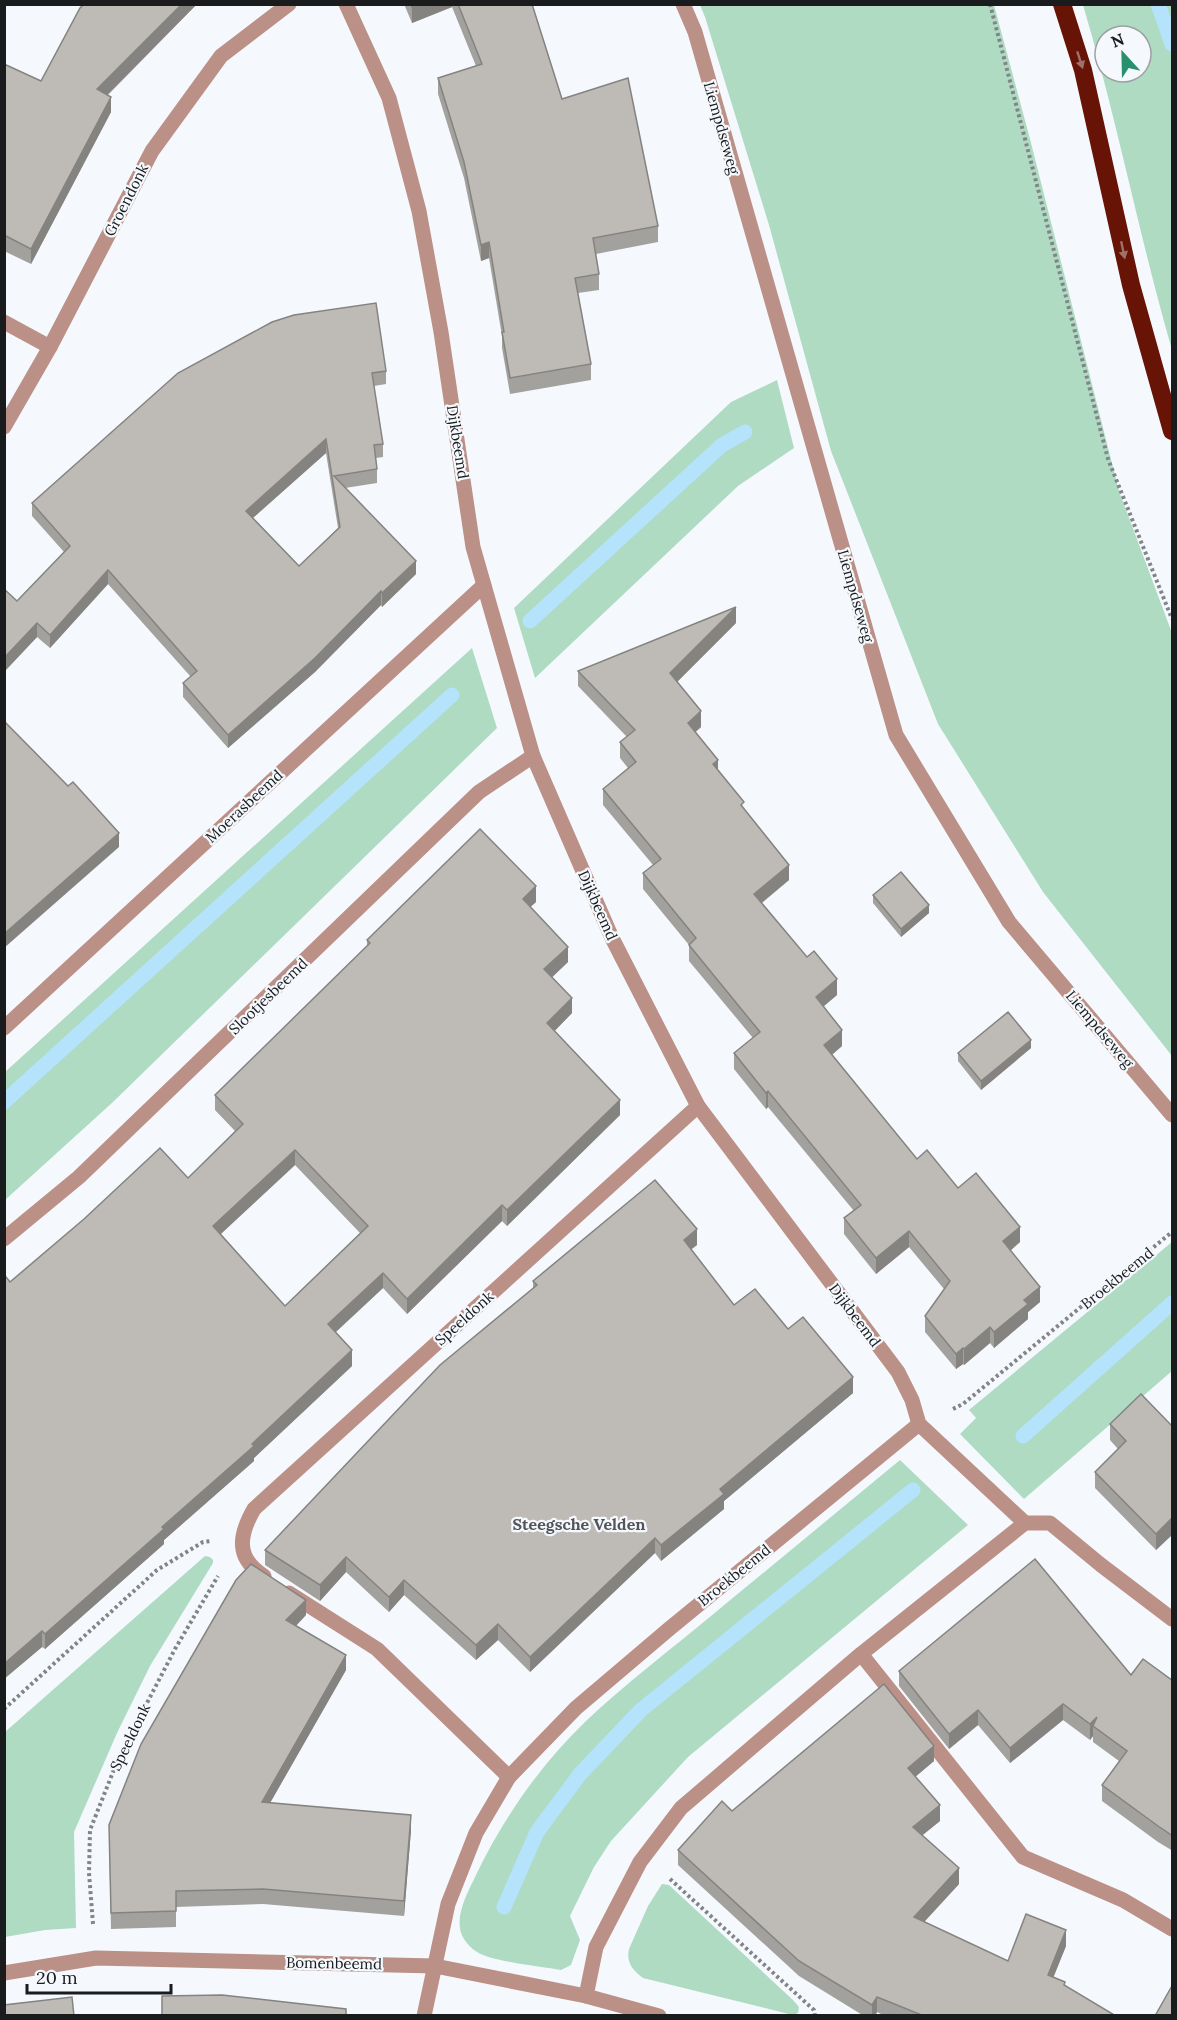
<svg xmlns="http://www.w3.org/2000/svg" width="1177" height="2020" font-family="Lora,serif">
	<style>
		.green { fill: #afdbc3; fill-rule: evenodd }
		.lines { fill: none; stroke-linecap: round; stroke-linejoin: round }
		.stream { stroke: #b4e3fb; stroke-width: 15 }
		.path { stroke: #828588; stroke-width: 4; stroke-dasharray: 3 3; stroke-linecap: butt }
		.lane { stroke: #bb9087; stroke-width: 15 }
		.street { stroke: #bb9087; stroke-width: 15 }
		.highway { stroke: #671407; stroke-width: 18 }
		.wall { fill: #a3a19d; fill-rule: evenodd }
		.shaded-wall { fill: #858380 }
		.building { fill: #bebbb7; stroke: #858380; stroke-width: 1.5; fill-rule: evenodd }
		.oneway { fill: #a07069 }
		.labels { text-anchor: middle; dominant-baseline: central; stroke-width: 4.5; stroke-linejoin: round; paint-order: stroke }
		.street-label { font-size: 15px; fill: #191b1c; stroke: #f5f9fd }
		.neighbourhood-label { font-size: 16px; font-weight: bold; fill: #525558; stroke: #f5f9fd }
	</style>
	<rect width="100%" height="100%" fill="#f5f9fd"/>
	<g class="green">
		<path d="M700,5H994L1030,139L1119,491L1172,633V1056L1043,892L938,724L831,451L769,225L705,17Z"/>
		<path d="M1083,5H1172V350C1139,236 1117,119 1083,5ZM1105,36H1141V72H1105Z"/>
		<path d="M777,380L794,448L738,486L535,678L514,608L731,402Z"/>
		<path d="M472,648L497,728L113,1102L5,1200V1072Z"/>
		<path d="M1172,1242V1371L1024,1499L960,1434L976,1418L969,1410Z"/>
		<path d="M900,1460L968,1525L688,1757L611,1841L594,1867L570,1916L580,1940L571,1965L561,1970C542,1967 490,1961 477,1952C472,1949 467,1944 464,1939C452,1920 467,1894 476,1875C503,1819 540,1765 586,1721C625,1684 669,1651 711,1616C774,1564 837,1512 900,1460Z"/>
		<path d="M205,1556L210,1557L213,1560V1563L150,1666L117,1733L74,1832L76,1928L45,1930L5,1937V1732Z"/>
		<path d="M662,1884L669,1885L793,2000L799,2007L798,2013L793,2015L643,1978C632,1970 626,1962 629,1949L648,1906Z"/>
	</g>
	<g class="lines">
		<g class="stream">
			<path d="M1158,4L1172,44"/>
			<path d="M530,621L722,445L745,432"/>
			<path d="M4,1102L452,695"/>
			<path d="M1023,1436L1172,1303"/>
			<path d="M504,1907L537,1832L580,1774L641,1710L913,1490"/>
		</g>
		<g class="path">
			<path d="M990,4L1108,459L1172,619"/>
			<path d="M953,1409L963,1404L1172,1232"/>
			<path d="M4,1709L157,1570L203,1542L211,1541"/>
			<path d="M670,1879L814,2010L815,2016"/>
			<path d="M93,1924L89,1873L90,1830L119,1757L175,1649L218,1576"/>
		</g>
		<path class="lane" d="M861,1654L1023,1857L1123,1900L1172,1929"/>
		<g class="street">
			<path d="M346,4L389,98L419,211L441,332L473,547L533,756L612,938L698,1106L898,1372L912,1400L919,1424L1025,1523H1050L1101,1565L1172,1619"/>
			<path d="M683,4L695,32L896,735L1009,922L1172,1115"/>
			<path d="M4,322L50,347"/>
			<path d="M4,427L50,347L152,151L221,56L289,4"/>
			<path d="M4,1028L484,585"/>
			<path d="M4,1239L79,1177L479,792L533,756"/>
			<path d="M264,1576C235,1558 239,1535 254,1509L698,1106"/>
			<path d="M289,1593L377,1649L509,1777"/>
			<path d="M4,1973L96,1958L435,1966L586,1996L659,2016"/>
			<path d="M586,1996L596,1947L640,1862L681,1808L861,1654L1025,1523"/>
			<path d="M424,2016L448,1904L476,1833L509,1777L576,1708L669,1629L919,1424"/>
		</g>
		<path class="highway" d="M1062,4L1083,70L1131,285L1172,431"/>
	</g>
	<g class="wall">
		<path d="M197,4L108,95L111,112L31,264L4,251V64L41,81Z"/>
		<path d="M404,4H532L562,99L658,226V242L596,254L599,274V290L578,293L591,364V380L510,394L502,348V336L489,258L481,261L464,178L438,94V78L476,66L452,7L412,23Z"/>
		<path d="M386,371V384L374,386L383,444V457L376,458L377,469V483L345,488L416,574L382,607L381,605L315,672L228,748L183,697V683L191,677L108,584L50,648L37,637L4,672V589L17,601L64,552L32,516V503L178,373ZM326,453L338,528L299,566L253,518Z"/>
		<path d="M736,623L677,682L701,727L695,732L718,770L789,880L762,903L837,995L823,1006L842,1046L832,1055L917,1159L958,1188L1020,1242L1011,1250L1040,1302L1028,1312V1319L994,1348L990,1343L964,1365L963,1364L956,1369L925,1332V1316L944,1289L909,1247L876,1274L844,1234V1218L854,1211L768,1107L766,1109L734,1069V1053L753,1038L689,961V945L643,889V873L653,865L603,805V789L628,768L620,758V742L627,737L578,686V671Z"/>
		<path d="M873,895L929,913L901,937L873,903Z"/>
		<path d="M536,902L530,907L568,962L552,977L572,1013L554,1031L620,1115L507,1226L502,1221L407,1314L383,1288L336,1332L352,1366L254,1458V1461L164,1540V1544L45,1649L42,1647L4,1679V1278L10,1282L188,1178L235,1131L215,1110V1095L367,946V940ZM295,1165L360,1233L285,1306L221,1234Z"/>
		<path d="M1031,1048L981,1090L958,1061V1053Z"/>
		<path d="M697,1245L691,1249L734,1305L788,1329L853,1393L724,1501V1509L661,1561L655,1553L530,1672L498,1640L476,1660L404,1595L389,1612L346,1572L320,1601L265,1565V1550L533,1289V1281Z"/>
		<path d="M1110,1424L1173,1427V1534L1156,1550L1095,1488V1472L1118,1449L1110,1440Z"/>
		<path d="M306,1615L296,1626L346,1670L270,1803L411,1830L404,1916L263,1904L176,1907V1927L111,1929L109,1840L141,1744Z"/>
		<path d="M899,1671L1131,1675L1173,1681V1851L1158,1842L1102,1801V1785L1119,1761L1093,1742V1736L1090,1740L1063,1720L1010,1763L978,1725L949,1749L899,1686Z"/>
		<path d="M934,1761L915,1777L940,1821L922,1835L959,1884L924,1922L1008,1961L1066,1946L1053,1977L1065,1986L1116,2016H885L877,2012L875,2016H864L799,1976L678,1865V1850L732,1811Z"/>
	</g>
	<g class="shaded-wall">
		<path d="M182,4H197L97,105V89Z"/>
		<path d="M419,4H452V7L412,23V7Z"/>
		<path d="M111,97V112L31,264V249Z"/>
		<path d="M489,242V258L481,261V245Z"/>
		<path d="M326,439V453L246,524V511Z"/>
		<path d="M416,561V574L382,607V593Z"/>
		<path d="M108,570V584L50,648V635Z"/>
		<path d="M381,591V605L315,672L228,748V735Z"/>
		<path d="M736,607V623L670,689V673Z"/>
		<path d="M37,623V637L4,672V658Z"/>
		<path d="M701,711V727L688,739V723Z"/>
		<path d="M718,760V776L713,764Z"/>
		<path d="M119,833V847L4,948V934Z"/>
		<path d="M789,865V880L754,909V894Z"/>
		<path d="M536,886V902L523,914V899Z"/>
		<path d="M929,905V913L901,937V929Z"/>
		<path d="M568,947V962L544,985V969Z"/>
		<path d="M837,979V995L816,1013V997Z"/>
		<path d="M572,998V1013L547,1039V1023Z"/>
		<path d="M842,1030V1046L824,1061V1045Z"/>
		<path d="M1031,1040V1048L981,1090V1081Z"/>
		<path d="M768,1091V1107L766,1109V1093Z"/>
		<path d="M620,1100V1115L507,1226V1210Z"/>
		<path d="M295,1150V1165L213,1241V1226Z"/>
		<path d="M502,1205V1221L407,1314V1299Z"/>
		<path d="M1020,1227V1242L1003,1257V1241Z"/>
		<path d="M697,1229V1245L684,1255V1240Z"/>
		<path d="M909,1231V1247L876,1274V1258Z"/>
		<path d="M383,1273V1288L328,1339V1324Z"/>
		<path d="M1040,1287V1302L1028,1312V1319L994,1348V1332L1024,1300Z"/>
		<path d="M990,1327V1343L964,1365V1349Z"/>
		<path d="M963,1348V1364L956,1369V1354Z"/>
		<path d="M352,1350V1366L254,1458V1461L164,1540V1544L45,1649V1634L252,1444Z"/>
		<path d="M853,1377V1393L724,1501V1509L661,1561V1545L720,1489Z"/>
		<path d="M1173,1517V1534L1156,1550V1534Z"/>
		<path d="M655,1538V1553L530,1672V1657Z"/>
		<path d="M346,1557V1572L320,1601V1585Z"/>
		<path d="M404,1580V1595L389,1612V1597Z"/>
		<path d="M306,1600V1615L286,1636V1620Z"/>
		<path d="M498,1624V1640L476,1660V1645Z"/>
		<path d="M42,1631V1647L4,1679V1664Z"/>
		<path d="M346,1655V1670L262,1817V1802Z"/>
		<path d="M1063,1704V1720L1010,1763V1748Z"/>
		<path d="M978,1710V1725L949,1749V1734Z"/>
		<path d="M1097,1717L1093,1726V1736L1090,1740V1724Z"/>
		<path d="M934,1746V1761L908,1783V1768Z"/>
		<path d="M940,1805V1821L913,1843V1827Z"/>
		<path d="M411,1815V1830L404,1916V1901Z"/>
		<path d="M959,1868V1884L914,1933V1917Z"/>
		<path d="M1066,1930V1946L1048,1991V1975Z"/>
		<path d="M877,1997V2012L875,2016H872V2005Z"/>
	</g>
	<g class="building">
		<path d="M84,4H182L97,89L111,97L31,249L4,235V64L41,81L80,8Z"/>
		<path d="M411,4H419L412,7Z"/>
		<path d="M458,4H532L562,99L628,78L658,226L593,238L599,274L575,278L591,364L510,378L502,332H504L489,242L481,245L464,162L438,78L482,64Z"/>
		<path d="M376,303L386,371L372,373L383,444L374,445L377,469L334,476L416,561L382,593L381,591L315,658L228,735L183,683L197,671L108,570L50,635L37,623L4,658V589L17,601L70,546L32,503L178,373L272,322L294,315ZM326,439L340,527L299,566L246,511Z"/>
		<path d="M736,607L670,673L701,711L688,723L718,760L713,764L744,802L741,805L789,865L754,894L807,957L814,951L837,979L816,997L842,1030L824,1045L917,1159L927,1150L958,1188L976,1173L1020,1227L1003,1241L1040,1287L1024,1300L1028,1304L994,1332L990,1327L964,1349L963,1348L956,1354L925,1316L950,1281L909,1231L876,1258L844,1218L861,1205L768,1091L766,1093L734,1053L760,1032L689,945L696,938L643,873L661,859L603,789L636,762L620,742L635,730L578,671Z"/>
		<path d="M4,721L68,786L73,782L119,833L4,934Z"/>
		<path d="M480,829L536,886L523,899L568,947L544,969L572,998L547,1023L620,1100L507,1210L502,1205L407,1299L383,1273L328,1324L352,1350L252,1444L254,1446L162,1527L164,1529L45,1634L42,1631L4,1664V1278L6,1277L10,1282L84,1219L160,1148L188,1178L243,1124L215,1095L370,943L367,940ZM295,1150L368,1226L285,1306L213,1226Z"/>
		<path d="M901,872L929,905L901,929L873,895Z"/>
		<path d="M1008,1012L1031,1040L981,1081L958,1053Z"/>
		<path d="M655,1180L697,1229L684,1240L734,1305L755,1289L788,1329L803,1317L853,1377L720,1489L724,1494L661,1545L655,1538L530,1657L498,1624L476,1645L404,1580L389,1597L346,1557L320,1585L265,1550L440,1365L537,1285L533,1281Z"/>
		<path d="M1141,1394L1173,1427V1517L1156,1534L1095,1472L1126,1441L1110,1424Z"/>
		<path d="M1035,1559L1131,1675L1143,1659L1173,1681V1836L1158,1826L1102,1785L1127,1751L1093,1726L1097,1717L1090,1724L1063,1704L1010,1748L978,1710L949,1734L899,1671Z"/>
		<path d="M251,1564L306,1600L286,1620L346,1655L262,1802L411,1815L404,1901L263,1889L176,1891V1911L111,1913L109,1825L141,1744L236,1580Z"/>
		<path d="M884,1684L934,1746L908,1768L940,1805L913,1827L959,1868L914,1917L1008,1961L1026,1914L1066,1930L1048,1975L1065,1982L1064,1985L1116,2016H924L877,1997L872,2005L799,1961L678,1850L722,1801L732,1811Z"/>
		<path d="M1173,1984V2016H1155Z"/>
		<path d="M222,1995L346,2009V2016H162V1996Z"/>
		<path d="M72,1997L74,2016H4V2005Z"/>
	</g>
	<defs><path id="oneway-solid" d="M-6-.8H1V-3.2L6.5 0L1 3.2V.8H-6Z" transform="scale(1.5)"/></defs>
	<g class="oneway">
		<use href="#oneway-solid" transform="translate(1080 60) rotate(72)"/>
		<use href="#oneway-solid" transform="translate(1123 250) rotate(78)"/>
	</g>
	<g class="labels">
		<g class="street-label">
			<text transform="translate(722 128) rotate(74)">Liempdseweg</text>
			<text transform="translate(126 200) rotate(-63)">Groendonk</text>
			<text transform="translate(458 442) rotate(81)">Dijkbeemd</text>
			<text transform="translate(856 596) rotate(74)">Liempdseweg</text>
			<text transform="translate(244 806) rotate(-43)">Moerasbeemd</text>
			<text transform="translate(598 905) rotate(66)">Dijkbeemd</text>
			<text transform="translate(268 996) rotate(-44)">Slootjesbeemd</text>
			<text transform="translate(1100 1029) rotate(50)">Liempdseweg</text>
			<text transform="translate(1117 1278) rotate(-39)">Broekbeemd</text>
			<text transform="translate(855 1315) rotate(53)">Dijkbeemd</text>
			<text transform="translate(464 1318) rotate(-42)">Speeldonk</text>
			<text transform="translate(734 1575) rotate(-39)">Broekbeemd</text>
			<text transform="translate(130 1737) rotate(-64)">Speeldonk</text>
			<text transform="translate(334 1963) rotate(1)">Bomenbeemd</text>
		</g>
		<g class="neighbourhood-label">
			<text x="579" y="1524">Steegsche Velden</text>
		</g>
	</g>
	<rect width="1177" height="2020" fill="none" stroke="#191b1c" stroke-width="12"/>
	<g transform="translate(1123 54) rotate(338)"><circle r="28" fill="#f5f9fd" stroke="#9da0a3" stroke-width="1.5"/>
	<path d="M0-4.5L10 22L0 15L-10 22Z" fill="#29906c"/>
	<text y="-9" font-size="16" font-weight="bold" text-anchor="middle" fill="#191b1c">N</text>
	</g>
	<path d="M27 1984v9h144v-9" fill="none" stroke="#191b1c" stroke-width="3"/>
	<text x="36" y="1984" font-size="18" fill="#191b1c" stroke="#f5f9fd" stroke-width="4.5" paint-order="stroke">20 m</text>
</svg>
